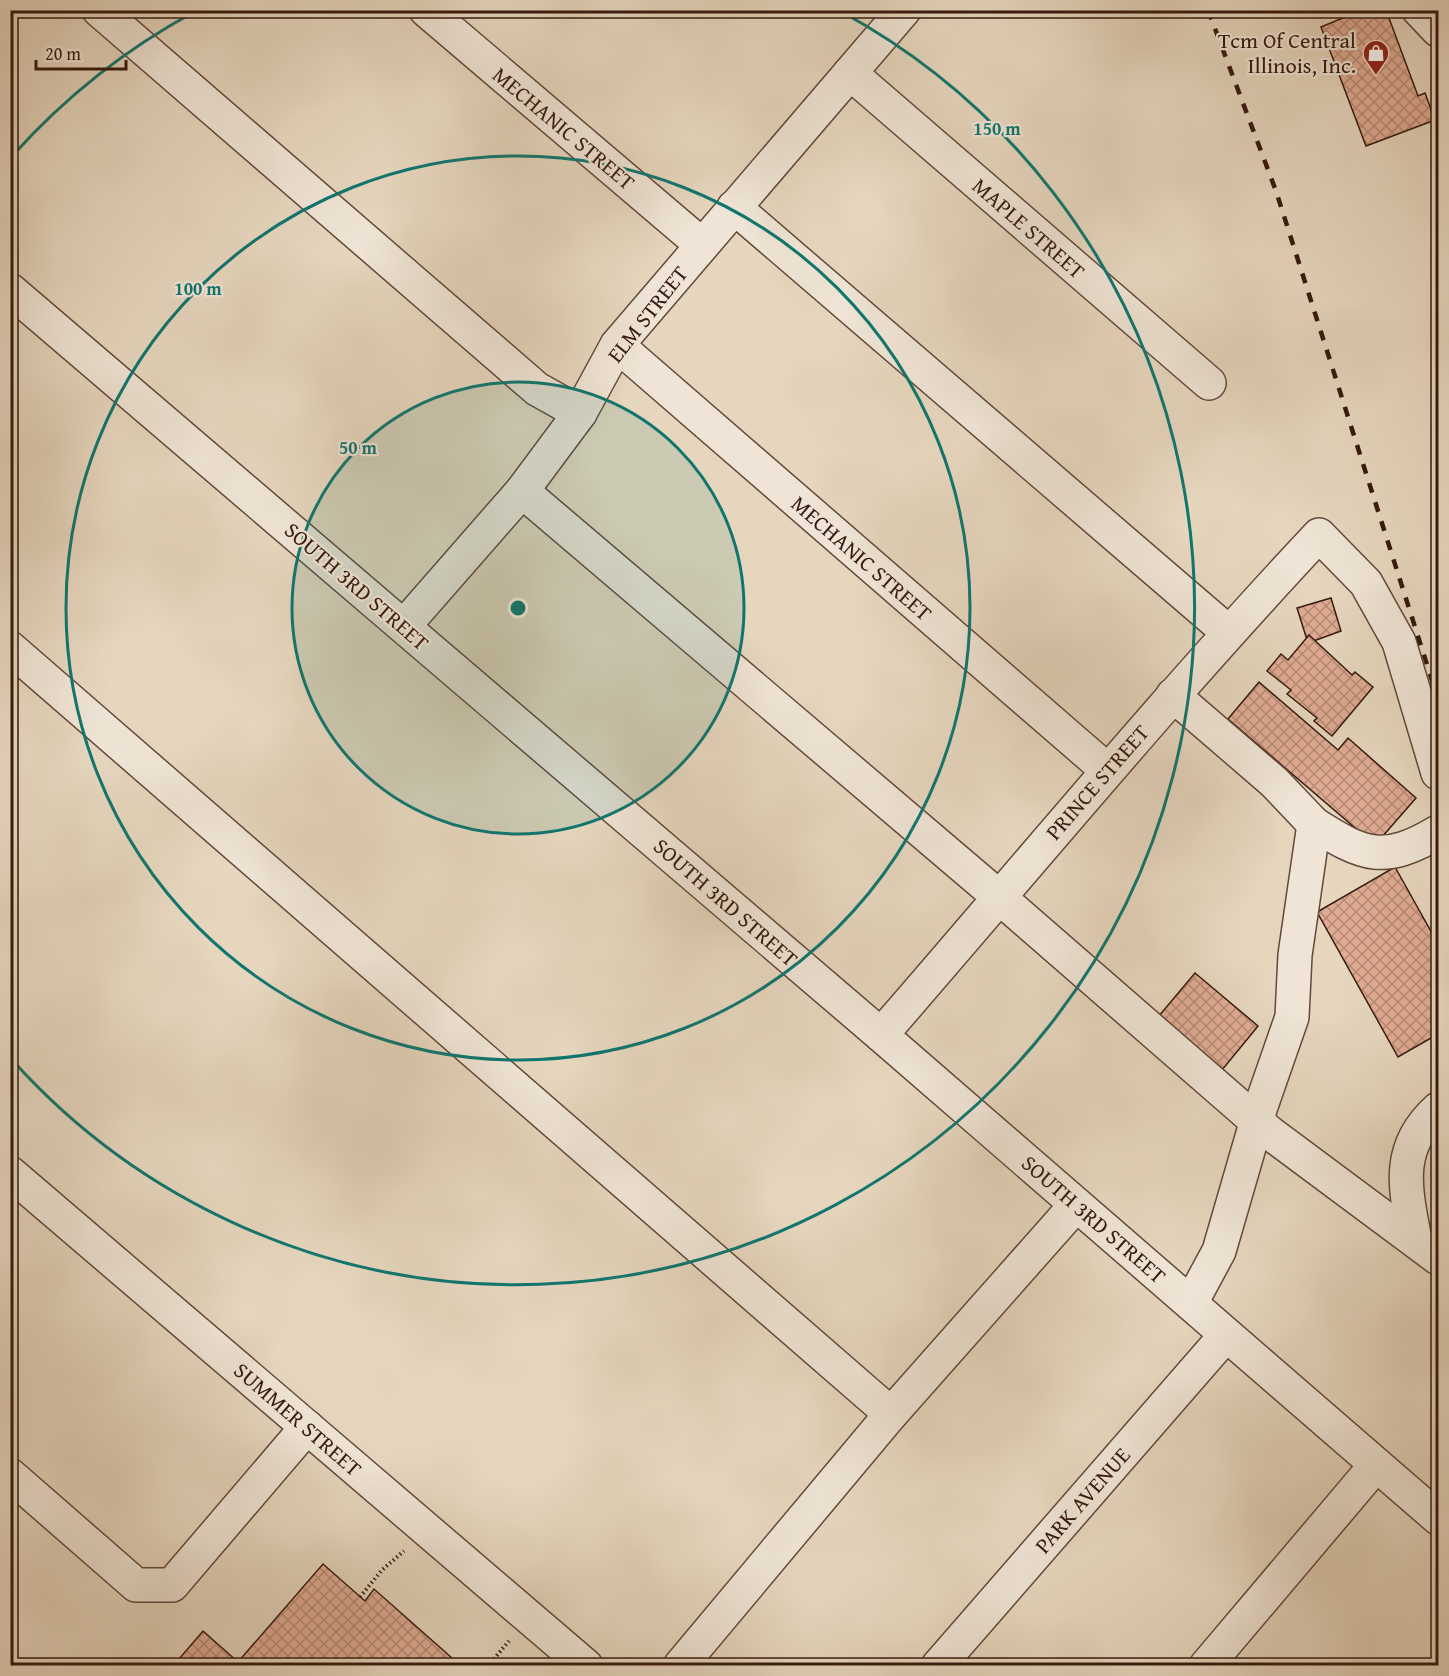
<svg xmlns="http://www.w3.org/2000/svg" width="1449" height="1676" font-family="'Gentium Book Plus',serif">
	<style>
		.building { fill: url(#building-cross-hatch); stroke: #361a0f; stroke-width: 1.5 }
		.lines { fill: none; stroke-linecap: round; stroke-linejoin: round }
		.minor-casing { stroke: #62493b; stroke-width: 36 }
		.path { stroke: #361a0f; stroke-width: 4; stroke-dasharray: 1.5 3; stroke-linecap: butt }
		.minor { stroke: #efe4d5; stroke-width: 33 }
		.rail { stroke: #361a0f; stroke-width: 4.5; stroke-dasharray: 10 10; stroke-linecap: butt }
		.ring { fill: none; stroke: #0f766e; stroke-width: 3 }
		.labels { text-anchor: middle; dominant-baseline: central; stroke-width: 4.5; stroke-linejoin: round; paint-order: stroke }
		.poi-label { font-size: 22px; fill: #361a0f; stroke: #efe4d5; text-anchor: end }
		.street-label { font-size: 22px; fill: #361a0f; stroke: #efe4d5 }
		.centre { fill: #0f766e; stroke: #efe4d5; stroke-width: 3 }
		.ring-label { font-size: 18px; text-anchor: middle; font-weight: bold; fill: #0f766e; stroke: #efe4d5; stroke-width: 4.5; stroke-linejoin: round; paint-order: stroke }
	</style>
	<defs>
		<pattern id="building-cross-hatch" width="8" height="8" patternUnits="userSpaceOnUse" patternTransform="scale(1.5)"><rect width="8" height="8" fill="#dfab92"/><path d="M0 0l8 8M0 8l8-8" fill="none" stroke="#b68a76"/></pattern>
	</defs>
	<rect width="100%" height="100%" fill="#e6d6be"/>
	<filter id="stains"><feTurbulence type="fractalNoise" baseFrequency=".00333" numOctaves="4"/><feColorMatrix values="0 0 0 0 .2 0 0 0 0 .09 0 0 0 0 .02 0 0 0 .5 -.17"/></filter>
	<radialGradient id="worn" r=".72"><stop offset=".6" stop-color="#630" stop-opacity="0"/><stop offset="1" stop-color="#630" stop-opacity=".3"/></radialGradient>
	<g class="building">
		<path d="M1362,10H1386L1418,96L1425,93L1435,120L1366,146L1321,27Z"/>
		<path d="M1331,598L1341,631L1308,643L1297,608Z"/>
		<path d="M1309,635L1352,675L1355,672L1373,687L1332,736L1314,721L1317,718L1287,694L1291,690L1267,671L1281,654L1288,660Z"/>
		<path d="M1259,682L1338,750L1348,738L1416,798L1375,845L1228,719Z"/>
		<path d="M1395,867L1438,944V1034L1398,1057L1317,912Z"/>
		<path d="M1195,973L1258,1026L1222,1070L1159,1016Z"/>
		<path d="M323,1564L365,1601L374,1589L461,1666H173L203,1631L238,1662Z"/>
	</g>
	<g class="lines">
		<g class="minor-casing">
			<g id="minor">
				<path d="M99,10L537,389L580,413"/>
				<path d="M426,10L702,245"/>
				<path d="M1419,10L1438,30"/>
				<path d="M850,73L1209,383"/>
				<path d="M734,207L1228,632"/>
				<path d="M10,290L881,1035L1438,1518"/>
				<path d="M617,345L1107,770"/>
				<path d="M522,491L999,897L1270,1133L1438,1258"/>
				<path d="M404,626L522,491L580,413L617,345L904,10"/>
				<path d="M10,648L891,1414"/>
				<path d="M1173,695L1274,782L1314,824L1295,955L1292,1017L1261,1106L1219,1251L1191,1303"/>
				<path d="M1314,824C1364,856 1384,864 1438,832"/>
				<path d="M881,1035C1027,867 1167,697 1319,535L1366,583L1399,642L1438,773"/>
				<path d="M10,1173L586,1666"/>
				<path d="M1415,1240C1405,1188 1395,1148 1438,1109"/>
				<path d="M10,1475L136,1585H172L307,1427"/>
				<path d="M680,1666L891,1414L1076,1205"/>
				<path d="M938,1666L1226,1335"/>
				<path d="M1206,1666L1376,1465"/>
			</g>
		</g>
		<g class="path">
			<path d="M360,1597L382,1570L404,1551"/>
			<path d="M488,1666L509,1641"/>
		</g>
		<use href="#minor" class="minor"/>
		<path class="rail" d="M1208,10L1276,191L1438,699"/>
	</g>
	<circle cx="518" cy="608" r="226" fill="#0f766e" fill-opacity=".12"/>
	<g class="ring">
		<circle cx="518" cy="608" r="226"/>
		<circle cx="518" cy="608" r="452"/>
		<path d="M14 154A678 678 0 0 1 194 12M842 12A678 678 0 1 1 14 1062"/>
	</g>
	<defs>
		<g id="shop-pin" transform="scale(1.35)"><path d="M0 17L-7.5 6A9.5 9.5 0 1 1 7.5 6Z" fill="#8f2418" stroke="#efe4d5"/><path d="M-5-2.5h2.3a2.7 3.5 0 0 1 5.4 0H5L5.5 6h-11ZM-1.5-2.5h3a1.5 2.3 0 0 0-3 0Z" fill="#fff"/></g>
	</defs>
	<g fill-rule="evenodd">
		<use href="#shop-pin" x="1376" y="53"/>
	</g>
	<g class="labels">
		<g class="poi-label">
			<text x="1356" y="40">Tcm Of Central<tspan x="1356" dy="25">Illinois, Inc.</tspan></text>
		</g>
		<g class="street-label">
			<text transform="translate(564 128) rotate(40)">MECHANIC STREET</text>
			<text transform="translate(1029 228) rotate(41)">MAPLE STREET</text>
			<text transform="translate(647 314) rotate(-52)">ELM STREET</text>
			<text transform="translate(862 558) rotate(41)">MECHANIC STREET</text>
			<text transform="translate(357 586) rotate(41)">SOUTH 3RD STREET</text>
			<text transform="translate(1097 782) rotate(-49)">PRINCE STREET</text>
			<text transform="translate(726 902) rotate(41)">SOUTH 3RD STREET</text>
			<text transform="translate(1094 1219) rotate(41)">SOUTH 3RD STREET</text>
			<text transform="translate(298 1419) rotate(41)">SUMMER STREET</text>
			<text transform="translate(1082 1500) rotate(-49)">PARK AVENUE</text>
		</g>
	</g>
	<circle cx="518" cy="608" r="9" class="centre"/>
	<g class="ring-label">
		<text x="997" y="135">150 m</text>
		<text x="198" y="295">100 m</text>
		<text x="358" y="454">50 m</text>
	</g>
	<rect width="1449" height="1676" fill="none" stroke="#e6d6be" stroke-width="36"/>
	<rect x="12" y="12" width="1425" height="1652" fill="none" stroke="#361a0f" stroke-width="3"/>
	<rect x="18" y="18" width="1413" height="1640" fill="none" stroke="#361a0f" stroke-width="1.5"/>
	<path d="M36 60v9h90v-9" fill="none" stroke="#361a0f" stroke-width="3"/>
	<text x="45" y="60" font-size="18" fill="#361a0f" stroke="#efe4d5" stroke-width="4.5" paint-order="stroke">20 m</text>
	<rect width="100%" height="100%" filter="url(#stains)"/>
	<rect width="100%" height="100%" fill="url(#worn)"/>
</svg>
